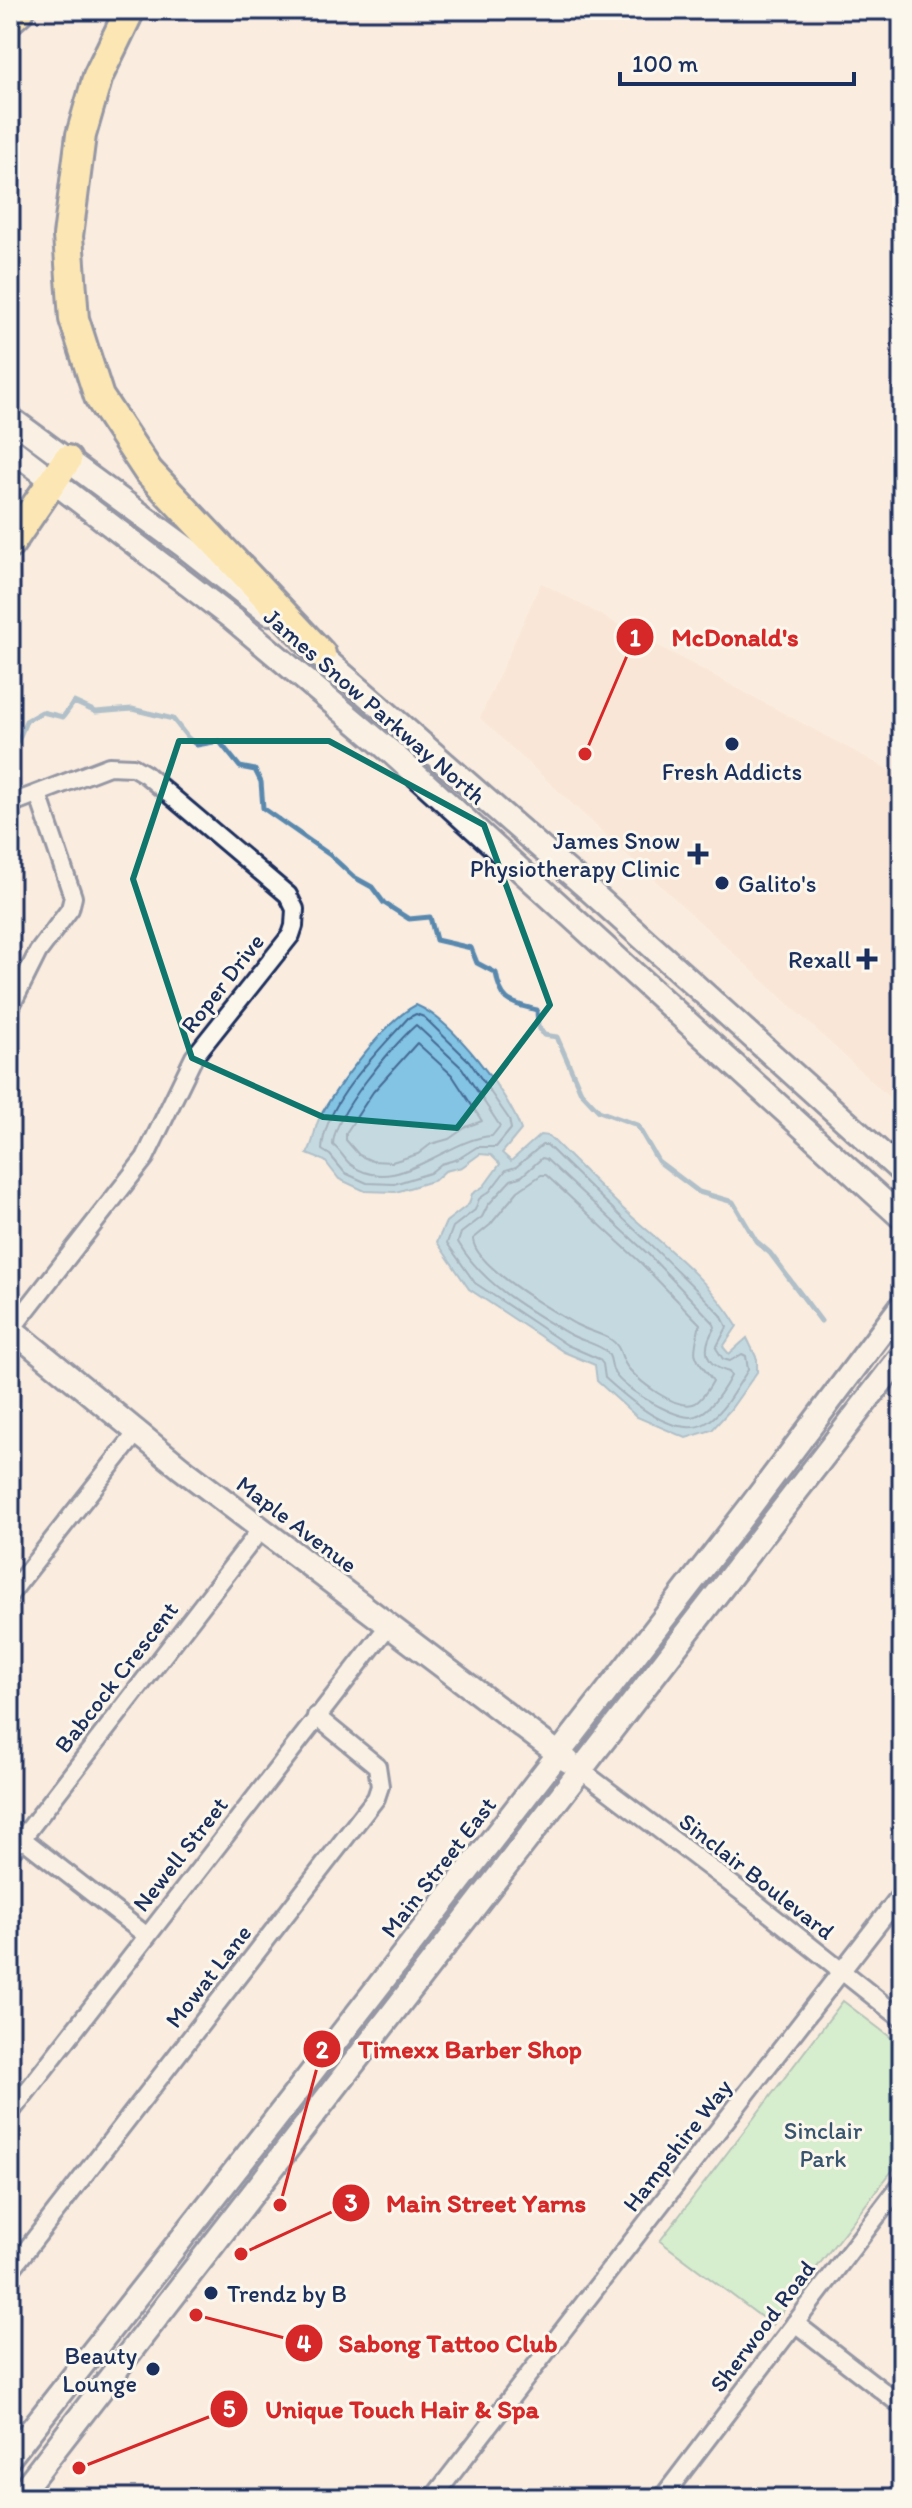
<svg xmlns="http://www.w3.org/2000/svg" width="912" height="2508" font-family="Itim,sans-serif">
	<style>
		.built { fill: #f9decf }
		.green { fill: #acefb9; stroke: #648f8c; stroke-width: 2 }
		.water { fill: #83c3e3; stroke: #5988ae; stroke-width: 2 }
		.lines { fill: none; stroke-linecap: round; stroke-linejoin: round }
		.shore { stroke: #456a93; stroke-width: 2 }
		.stream { stroke: #5988ae; stroke-width: 5 }
		.street-casing { stroke: #1b2f5e; stroke-width: 22 }
		.secondary-casing { stroke: #1b2f5e; stroke-width: 28 }
		.highway-casing { stroke: #1b2f5e; stroke-width: 34 }
		.street { stroke: #fbf7ec; stroke-width: 16 }
		.secondary { stroke: #fbf7ec; stroke-width: 22 }
		.highway { stroke: #fedf80; stroke-width: 28 }
		.marked { fill: none; stroke: #0f766e; stroke-width: 6; stroke-linejoin: round }
		.poi-dot { fill: #1b2f5e; stroke: #fbf7ec; stroke-width: 3 }
		.labels { text-anchor: middle; dominant-baseline: central; stroke-width: 6; stroke-linejoin: round; paint-order: stroke }
		.street-label { font-size: 24px; fill: #1b2f5e; stroke: #fbf7ec }
		.poi-label { font-size: 24px; fill: #1b2f5e; stroke: #fbf7ec; text-anchor: end }
		.park-label { font-size: 24px; fill: #385570; stroke: #fbf7ec }
		.leader { fill: none; stroke: #d62828; stroke-width: 3 }
		.callout-dot { fill: #d62828; stroke: #fbf7ec; stroke-width: 3 }
		.mark-label { font-size: 24px; text-anchor: middle; font-weight: bold; fill: #fff }
		.callout-label { font-size: 26px; text-anchor: middle; font-weight: bold; fill: #d62828; stroke: #fbf7ec; stroke-width: 6; stroke-linejoin: round; paint-order: stroke }
	</style>
	<rect width="100%" height="100%" fill="#faecdf"/>
	<filter id="ink" filterUnits="userSpaceOnUse"><feTurbulence type="fractalNoise" baseFrequency=".0125" numOctaves="2"/><feDisplacementMap in="SourceGraphic" scale="16" xChannelSelector="R" yChannelSelector="G"/><feConvolveMatrix kernelMatrix="1 2 1 2 8 2 1 2 1" color-interpolation-filters="sRGB"/></filter>
	<g filter="url(#ink)">
		<path class="built" d="M541,583L902,777V1109L480,718Z"/>
		<path class="green" d="M843,2001L902,2046V2158L772,2325L660,2241Z"/>
		<path class="water" d="M416,1005C452,1020 509,1094 521,1130L502,1153L511,1161L540,1135L549,1136C572,1159 596,1183 620,1206C659,1242 710,1280 737,1326L723,1347L729,1354L747,1338L757,1359V1372L730,1410L712,1430L686,1438L637,1417L597,1381L595,1365L564,1352L469,1289L437,1242L446,1222L469,1204L472,1194L484,1186L500,1164L491,1155L480,1154L462,1167L445,1171L435,1180L396,1192L365,1191L339,1179L325,1161L307,1154C315,1141 313,1132 319,1119C335,1088 386,1020 416,1005Z"/>
		<g class="lines">
			<g class="shore">
				<path d="M416,1014L424,1017L469,1061L509,1119L511,1129L496,1147H477L458,1159L441,1164L430,1173L394,1184L367,1183L345,1173L330,1155L322,1150C324,1103 377,1053 408,1018Z"/>
				<path d="M416,1025L462,1068L500,1126L492,1136C448,1137 395,1200 350,1164C344,1159 340,1150 333,1145C333,1115 393,1045 416,1025Z"/>
				<path d="M417,1043L452,1075L482,1121L466,1127L449,1139L431,1144L418,1154L392,1162L372,1161L359,1155L346,1140V1133L373,1092Z"/>
				<path d="M542,1145H547C605,1203 665,1256 721,1315L727,1327L716,1348L723,1359L730,1361L742,1354L746,1356L748,1370C737,1386 724,1413 706,1423C674,1441 627,1398 605,1378L603,1364L599,1359L567,1345L475,1283L447,1243L453,1227L475,1210L479,1199L490,1191L506,1170L516,1167Z"/>
				<path d="M542,1158L546,1159L648,1254L713,1322L715,1327C702,1347 703,1365 729,1372L731,1376C724,1389 707,1418 689,1417C671,1416 619,1387 613,1370C610,1361 612,1355 603,1349C593,1343 580,1340 569,1334C528,1310 482,1284 458,1242L461,1233L482,1217L488,1205L511,1180L522,1176Z"/>
				<path d="M541,1175H546L640,1262L700,1324C692,1359 692,1353 713,1381C709,1388 701,1402 693,1404C674,1409 640,1382 629,1369C620,1360 623,1347 610,1339C599,1333 586,1330 575,1324C551,1310 474,1266 473,1239L490,1225L518,1191Z"/>
			</g>
			<path class="stream" d="M10,740L18,741L26,721L42,712L63,717L74,702L96,712L132,709L173,719L188,738L197,745L219,741L240,767L255,770L261,782L263,808L330,855L354,877L372,887L384,903L409,919L430,917L436,940L471,948L477,963L496,973C501,1003 511,1003 537,1010L538,1026L544,1035L557,1037L581,1092L599,1111L637,1125L658,1161L699,1192L733,1202L756,1241L770,1253L821,1321"/>
			<g class="street-casing">
				<g id="street">
					<path d="M10,804L109,766L133,767L145,774L288,895L295,909L294,926L291,935L194,1057L145,1158L10,1331"/>
					<path d="M10,1008L38,952L70,909L73,897L38,794"/>
					<path d="M10,1594L138,1431"/>
					<path d="M582,1771L751,1899L902,2019"/>
					<path d="M10,1829L147,1936"/>
					<path d="M10,1854L261,1529"/>
					<path d="M10,2113L389,1625"/>
					<path d="M10,2271L376,1798L380,1786L377,1766L316,1716"/>
					<path d="M795,2323L902,2406"/>
					<path d="M433,2498L902,1893"/>
					<path d="M662,2498L902,2183"/>
					<path d="M901,2498L902,2497"/>
				</g>
			</g>
			<g class="secondary-casing">
				<g id="secondary">
					<path d="M10,418L185,547L269,613"/>
					<path d="M10,448L233,619L391,752L902,1218"/>
					<path d="M308,644L587,888L902,1172"/>
					<path d="M10,1328L181,1468L568,1761"/>
					<path d="M10,2457L267,2130L750,1507L902,1305"/>
					<path d="M17,2498L902,1355"/>
				</g>
			</g>
			<g class="highway-casing">
				<g id="highway">
					<path d="M130,10L98,76L81,135L68,236L74,319L99,397L148,471L321,654"/>
					<path d="M10,19L20,10"/>
					<path d="M10,544L67,460"/>
				</g>
			</g>
			<use href="#street" class="street"/>
			<use href="#secondary" class="secondary"/>
			<use href="#highway" class="highway"/>
		</g>
	</g>
	<path d="M0 0H912V2508H0ZM179,741H329L484,825L550,1005L457,1128L323,1117L192,1058L133,879Z" fill="#faecdf" fill-opacity=".55" fill-rule="evenodd"/>
	<path class="marked" d="M179,741H329L484,825L550,1005L457,1128L323,1117L192,1058L133,879Z"/>
	<g class="poi-dot">
		<circle cx="732" cy="744" r="8"/>
		<path d="M694 842h8v8h8v8h-8v8h-8v-8h-8v-8h8z"/>
		<circle cx="722" cy="883" r="8"/>
		<path d="M863 947h8v8h8v8h-8v8h-8v-8h-8v-8h8z"/>
		<circle cx="211" cy="2293" r="8"/>
		<circle cx="153" cy="2369" r="8"/>
	</g>
	<g class="labels">
		<g class="street-label">
			<text transform="translate(375 706) rotate(41)">James Snow Parkway North</text>
			<text transform="translate(222 983) rotate(-52)">Roper Drive</text>
			<text transform="translate(297 1524) rotate(37)">Maple Avenue</text>
			<text transform="translate(116 1677) rotate(-52)">Babcock Crescent</text>
			<text transform="translate(180 1854) rotate(-52)">Newell Street</text>
			<text transform="translate(438 1867) rotate(-52)">Main Street East</text>
			<text transform="translate(757 1876) rotate(38)">Sinclair Boulevard</text>
			<text transform="translate(208 1976) rotate(-52)">Mowat Lane</text>
			<text transform="translate(677 2145) rotate(-52)">Hampshire Way</text>
			<text transform="translate(762 2326) rotate(-53)">Sherwood Road</text>
		</g>
		<g class="poi-label">
			<text x="732" y="771" text-anchor="middle">Fresh Addicts</text>
			<text x="680" y="840">James Snow<tspan x="680" dy="28">Physiotherapy Clinic</tspan></text>
			<text x="738" y="883" text-anchor="start">Galito's</text>
			<text x="851" y="959">Rexall</text>
			<text x="227" y="2293" text-anchor="start">Trendz by B</text>
			<text x="137" y="2355">Beauty<tspan x="137" dy="28">Lounge</tspan></text>
		</g>
		<g class="park-label">
			<text x="823" y="2130">Sinclair<tspan x="823" dy="28">Park</tspan></text>
		</g>
	</g>
	<path class="leader" d="M585 754L635 637M280 2205L322 2049M241 2254L351 2203M196 2315L304 2343M79 2468L229 2409"/>
	<g class="callout-dot">
		<circle cx="585" cy="754" r="8"/>
		<circle cx="280" cy="2205" r="8"/>
		<circle cx="241" cy="2254" r="8"/>
		<circle cx="196" cy="2315" r="8"/>
		<circle cx="79" cy="2468" r="8"/>
		<circle cx="635" cy="637" r="20"/>
		<circle cx="322" cy="2049" r="20"/>
		<circle cx="351" cy="2203" r="20"/>
		<circle cx="304" cy="2343" r="20"/>
		<circle cx="229" cy="2409" r="20"/>
	</g>
	<g class="mark-label">
		<text x="635" y="646">1</text>
		<text x="322" y="2058">2</text>
		<text x="351" y="2211">3</text>
		<text x="304" y="2352">4</text>
		<text x="229" y="2417">5</text>
	</g>
	<g class="callout-label">
		<text x="735" y="646">McDonald's</text>
		<text x="470" y="2058">Timexx Barber Shop</text>
		<text x="486" y="2212">Main Street Yarns</text>
		<text x="448" y="2352">Sabong Tattoo Club</text>
		<text x="402" y="2418">Unique Touch Hair &amp; Spa</text>
	</g>
	<rect width="912" height="2508" fill="none" stroke="#fbf7ec" stroke-width="40"/>
	<rect x="20" y="20" width="872" height="2468" fill="none" stroke="#1b2f5e" stroke-width="3" filter="url(#ink)"/>
	<path d="M620 72v12h234v-12" fill="none" stroke="#1b2f5e" stroke-width="4"/>
	<text x="632" y="72" font-size="24" fill="#1b2f5e" stroke="#fbf7ec" stroke-width="6" paint-order="stroke">100 m</text>
</svg>
